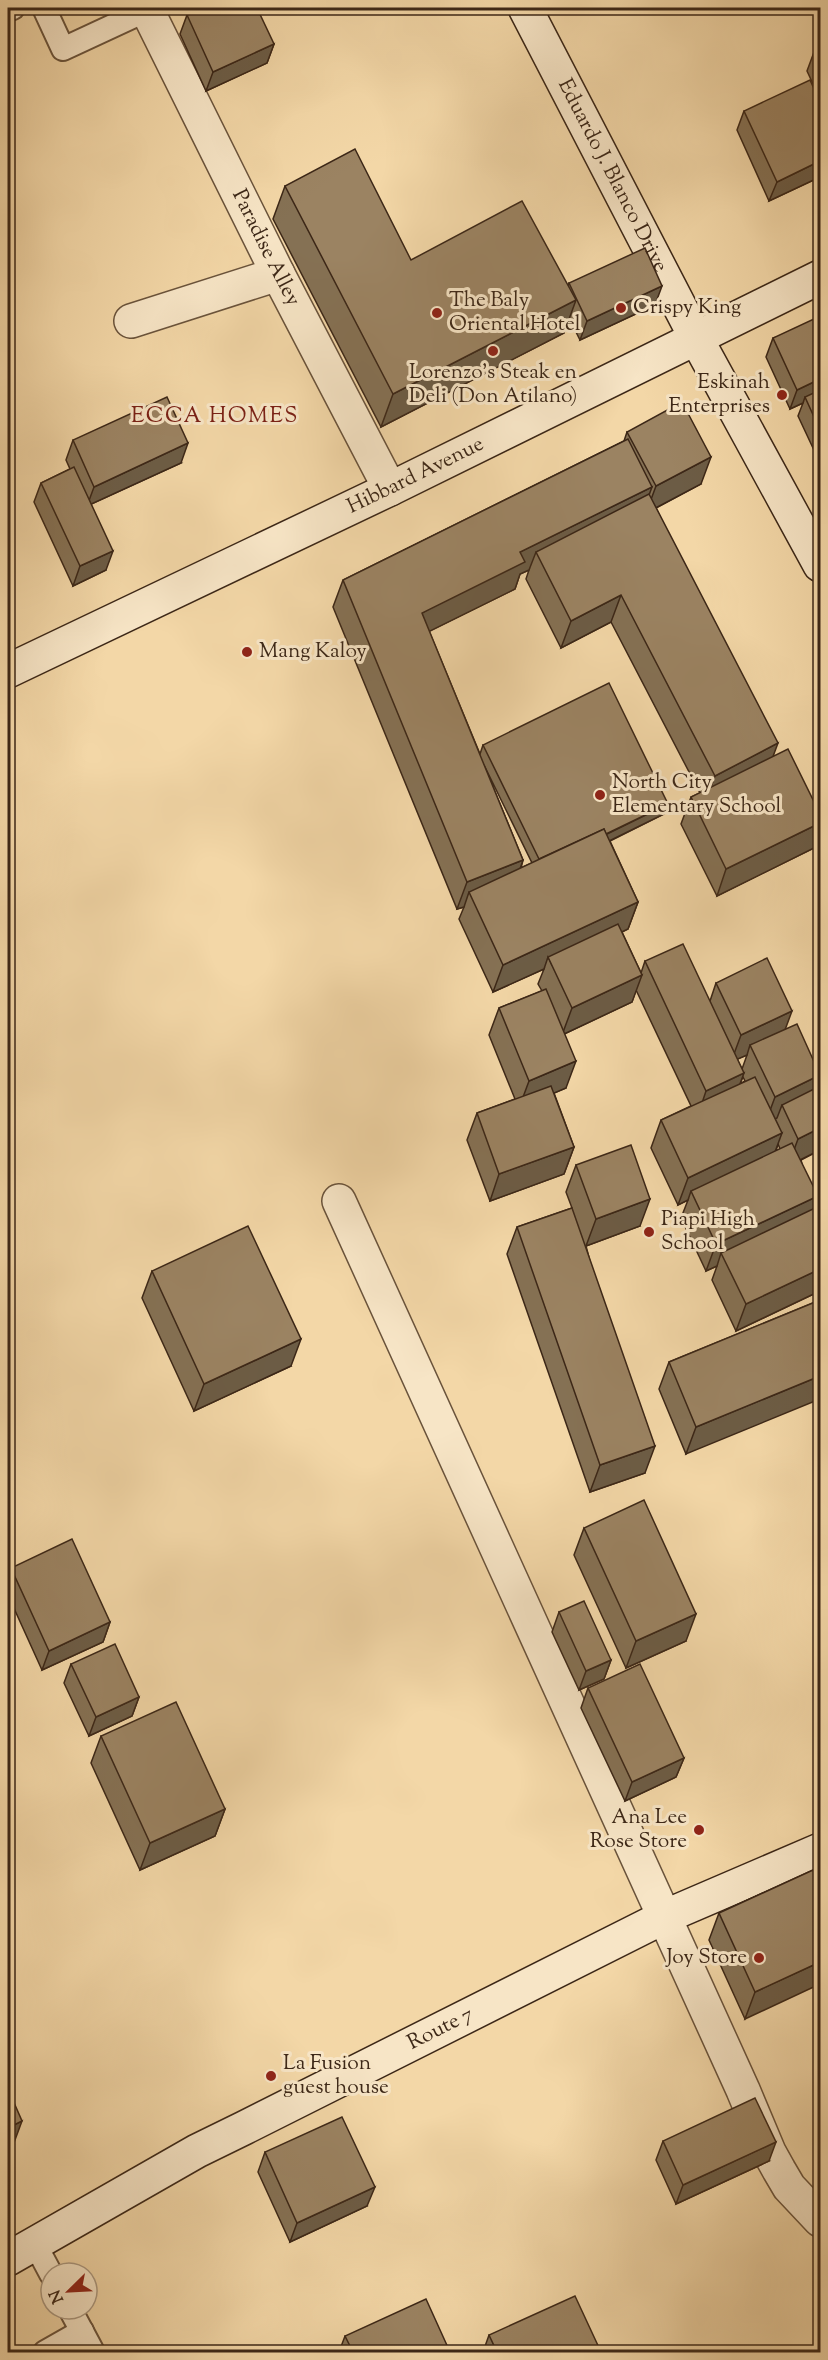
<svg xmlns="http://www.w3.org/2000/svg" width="828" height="2360" font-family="'Sorts Mill Goudy',serif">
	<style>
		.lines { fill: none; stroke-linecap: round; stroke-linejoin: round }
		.lane-casing { stroke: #6a533b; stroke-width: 26 }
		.street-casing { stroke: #6a533b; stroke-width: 36 }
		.secondary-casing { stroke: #3c2717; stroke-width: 36 }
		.lane { stroke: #f7e5c6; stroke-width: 22 }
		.street { stroke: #f7e5c6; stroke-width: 33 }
		.secondary { stroke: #f7e5c6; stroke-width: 33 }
		.wall { fill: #857154; stroke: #3c2717; stroke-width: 1.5; fill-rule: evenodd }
		.shaded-wall { fill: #6c5c45; stroke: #3c2717; stroke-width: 1.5 }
		.building { fill: #9b8362; stroke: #3c2717; stroke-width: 1.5 }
		.poi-dot { fill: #8f2418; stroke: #f7e5c6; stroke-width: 2 }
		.labels { text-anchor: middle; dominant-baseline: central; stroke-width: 6; stroke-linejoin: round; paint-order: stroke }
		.street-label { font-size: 21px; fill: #3c2717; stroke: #f7e5c6 }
		.poi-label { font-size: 21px; fill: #3c2717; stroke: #f7e5c6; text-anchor: start }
		.neighbourhood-label { font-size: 22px; letter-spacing: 1.5px; fill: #7a1f14; stroke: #f7e5c6 }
	</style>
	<rect width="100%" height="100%" fill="#f3d7a7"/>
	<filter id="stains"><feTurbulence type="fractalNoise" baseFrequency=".00333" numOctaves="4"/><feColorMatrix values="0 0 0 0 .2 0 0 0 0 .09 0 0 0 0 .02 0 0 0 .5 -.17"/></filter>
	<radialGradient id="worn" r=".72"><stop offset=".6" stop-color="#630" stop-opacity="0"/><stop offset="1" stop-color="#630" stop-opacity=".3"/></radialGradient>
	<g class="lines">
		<g class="lane-casing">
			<g id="lane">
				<path d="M44,8L63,49L147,10"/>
				<path d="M8,10L13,8"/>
				<path d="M35,2244L51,2274"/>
				<path d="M70,2309L93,2352"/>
				<path d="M45,2352L82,2331"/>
			</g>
		</g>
		<g class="street-casing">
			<g id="street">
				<path id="s1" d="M146,8L278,274L390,489"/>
				<path d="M131,321L278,274"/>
				<path d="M339,1201L743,2090L769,2152L779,2170L789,2187L820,2220"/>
			</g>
		</g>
		<g class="secondary-casing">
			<g id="secondary">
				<path id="s2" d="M525,8L696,338L820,565"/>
				<path id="s3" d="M8,671L390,489L820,277"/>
				<path id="s4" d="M8,2259L197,2151L244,2128L664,1917L820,1850"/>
			</g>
		</g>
		<use href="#lane" class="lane"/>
		<use href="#street" class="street"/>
		<use href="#secondary" class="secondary"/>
	</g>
	<g class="wall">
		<path d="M187,15L274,44L267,63L206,91L180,34Z"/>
		<path d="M820,42V99L807,71L817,44Z"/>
		<path d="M820,102V177L769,201L737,130L744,111Z"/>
		<path d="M285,186L411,260L568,286L569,283L655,305L580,340L569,318L564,333L381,427L273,219Z"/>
		<path d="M820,328V463L798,416L803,403L790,409L766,357L773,338Z"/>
		<path d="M627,432L701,484L656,508L774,756L820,814V831L814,848L717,896L681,824L691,797L700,793L611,622L561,648L526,579L529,570L520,574L515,589L429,631L480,754L483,745L668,804L664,814L610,841L638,902L628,929L622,932L641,973L645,961L710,1001L716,983L786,1029L816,1089L820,1150L801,1160L813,1209L820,1219V1291L736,1331L712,1280L717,1266L706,1271L681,1218L688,1200L678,1205L651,1148L661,1120L691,1106L636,990L632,1002L564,1034L566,1088L554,1093L574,1147L564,1174L490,1201L467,1140L477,1113L515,1099L489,1035L499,1008L542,991L538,984L544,969L493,992L459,919L464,907L457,909L333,607L343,580L624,441ZM484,765L532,863L521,868L523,860ZM747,1055L742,1069L737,1059ZM743,1077L745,1081L740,1084ZM778,1144L780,1149L776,1151Z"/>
		<path d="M73,440L181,463L91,504L106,570L73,586L34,502L41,483L70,469L66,460Z"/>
		<path d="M576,1165L640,1226L586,1246L645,1473L590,1492L507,1254L517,1227L572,1208L566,1192Z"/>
		<path d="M152,1271L291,1366L194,1411L142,1298Z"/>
		<path d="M820,1300L686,1454L659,1389L669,1362Z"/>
		<path d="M584,1528L686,1641L626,1668L574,1555Z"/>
		<path d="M11,1568L110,1622L103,1642L42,1670L8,1595V1577Z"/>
		<path d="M559,1612L611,1660L604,1679L579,1690L552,1632Z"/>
		<path d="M71,1664L139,1697L132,1716L89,1736L64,1683Z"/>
		<path d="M588,1688L684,1758L676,1777L625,1801L581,1708Z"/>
		<path d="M101,1736L225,1809L215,1836L140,1870L91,1763Z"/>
		<path d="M813,1870L745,2019L709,1940L719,1913Z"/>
		<path d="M663,2141L769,2161L676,2204L656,2160Z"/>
		<path d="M265,2152L367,2206L290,2242L258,2172Z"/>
		<path d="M489,2335L601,2352H483Z"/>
		<path d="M345,2336L450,2352H339Z"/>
	</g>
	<g class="shaded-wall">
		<path d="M274,44L267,63L206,91L213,72Z"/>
		<path d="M820,161V177L769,201L777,182Z"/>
		<path d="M662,286L655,305L580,340L587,321Z"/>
		<path d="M576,300L564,333L381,427L393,394Z"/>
		<path d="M820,379V395L805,397L803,403L790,409L797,390Z"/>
		<path d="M188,443L181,463L87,506L94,487Z"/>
		<path d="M711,457L701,484L646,513L656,486Z"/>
		<path d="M652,487L642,514L536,552L529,570L520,574L515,589L412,640L422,613L520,552Z"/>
		<path d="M113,551L106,570L73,586L80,566Z"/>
		<path d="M621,595L611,622L561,648L571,621Z"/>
		<path d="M778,743L768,770L705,803L715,776Z"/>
		<path d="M668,804L664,814L538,876L542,866Z"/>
		<path d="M820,823V831L814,848L717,896L726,869Z"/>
		<path d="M523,860L514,887L469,892L464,907L457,909L467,882Z"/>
		<path d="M638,902L628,929L552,965L548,957L544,969L493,992L503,965Z"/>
		<path d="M642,975L632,1002L562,1035L572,1008Z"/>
		<path d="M792,1011L782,1038L750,1045L747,1055L731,1062L741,1035Z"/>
		<path d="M576,1061L566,1088L519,1108L529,1081Z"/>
		<path d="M744,1073L734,1100L697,1118L706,1091Z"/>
		<path d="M820,1075L811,1102L782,1105L777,1118L765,1124L775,1097Z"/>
		<path d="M820,1128V1150L788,1166L798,1139Z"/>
		<path d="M782,1133L772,1160L691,1191L688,1200L678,1205L688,1178Z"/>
		<path d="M574,1147L564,1174L490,1201L499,1174Z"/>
		<path d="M818,1196L808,1223L721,1253L717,1266L706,1271L716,1244Z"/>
		<path d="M650,1199L640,1226L586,1246L596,1219Z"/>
		<path d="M820,1269V1291L736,1331L746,1304Z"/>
		<path d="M301,1339L291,1366L194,1411L204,1384Z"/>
		<path d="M820,1376V1399L686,1454L696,1427Z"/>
		<path d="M655,1446L645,1473L590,1492L600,1465Z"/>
		<path d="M696,1614L686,1641L626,1668L636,1641Z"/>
		<path d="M110,1622L103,1642L42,1670L49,1651Z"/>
		<path d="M611,1660L604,1679L579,1690L586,1671Z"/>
		<path d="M139,1697L132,1716L89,1736L96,1717Z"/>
		<path d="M684,1758L676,1777L625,1801L632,1782Z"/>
		<path d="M225,1809L215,1836L140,1870L150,1843Z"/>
		<path d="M820,1962V1984L745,2019L755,1992Z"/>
		<path d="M22,2121L12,2148L8,2150V2128Z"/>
		<path d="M776,2142L769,2161L676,2204L683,2185Z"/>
		<path d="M375,2187L367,2206L290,2242L297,2223Z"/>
	</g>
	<g class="building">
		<path d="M203,8H257L274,44L213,72L187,15Z"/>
		<path d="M820,42V51L817,44Z"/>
		<path d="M810,80L820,102V161L777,182L744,111Z"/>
		<path d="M355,149L411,260L522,201L576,300L393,394L285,186Z"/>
		<path d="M645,248L662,286L587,321L569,283Z"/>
		<path d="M816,318L820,328V379L797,390L773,338Z"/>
		<path d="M820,390V430L805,397Z"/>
		<path d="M167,397L188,443L94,487L73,440Z"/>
		<path d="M682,402L711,457L656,486L627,432Z"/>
		<path d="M628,439L652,487L520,552L525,562L422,613L523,860L467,882L343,580Z"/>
		<path d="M74,467L113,551L80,566L41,483Z"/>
		<path d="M649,494L778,743L715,776L621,595L571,621L536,552Z"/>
		<path d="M609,683L668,804L606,834L604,829L539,859L483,745Z"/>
		<path d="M788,749L820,814V823L726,869L691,797Z"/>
		<path d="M604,829L638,902L503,965L469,892Z"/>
		<path d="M618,924L642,975L572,1008L548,957Z"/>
		<path d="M683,944L744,1073L706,1091L645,961Z"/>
		<path d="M767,958L792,1011L741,1035L716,983Z"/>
		<path d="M546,989L576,1061L529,1081L499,1008Z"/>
		<path d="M797,1024L820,1075L775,1097L750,1045Z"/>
		<path d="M755,1077L782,1133L688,1178L661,1120Z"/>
		<path d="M551,1086L574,1147L499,1174L477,1113Z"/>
		<path d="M820,1086V1128L798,1139L782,1105Z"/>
		<path d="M792,1143L818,1196L716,1244L691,1191Z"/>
		<path d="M631,1145L650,1199L596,1219L576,1165Z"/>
		<path d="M572,1208L655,1446L600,1465L517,1227Z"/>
		<path d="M815,1208L820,1219V1269L746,1304L721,1253Z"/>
		<path d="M248,1226L301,1339L204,1384L152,1271Z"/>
		<path d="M820,1300V1376L696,1427L669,1362Z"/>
		<path d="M644,1500L696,1614L636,1641L584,1528Z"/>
		<path d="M72,1539L110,1622L49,1651L11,1568Z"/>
		<path d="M584,1601L611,1660L586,1671L559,1612Z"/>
		<path d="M115,1644L139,1697L96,1717L71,1664Z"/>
		<path d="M640,1664L684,1758L632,1782L588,1688Z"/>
		<path d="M176,1702L225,1809L150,1843L101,1736Z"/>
		<path d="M813,1870L820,1887V1962L755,1992L719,1913Z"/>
		<path d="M8,2089L22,2121L8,2128Z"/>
		<path d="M755,2098L776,2142L683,2185L663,2141Z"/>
		<path d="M342,2117L375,2187L297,2223L265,2152Z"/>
		<path d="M575,2296L601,2352H497L489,2335Z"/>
		<path d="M426,2299L450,2352H353L345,2336Z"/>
	</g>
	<g class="poi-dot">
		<circle cx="621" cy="308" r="6"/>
		<circle cx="437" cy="313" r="6"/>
		<circle cx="493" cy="351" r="6"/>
		<circle cx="782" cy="395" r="6"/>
		<circle cx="247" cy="652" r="6"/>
		<circle cx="600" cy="795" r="6"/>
		<circle cx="649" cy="1232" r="6"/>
		<circle cx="699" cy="1830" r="6"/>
		<circle cx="759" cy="1958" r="6"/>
		<circle cx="271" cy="2076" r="6"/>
	</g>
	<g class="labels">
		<g class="street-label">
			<text stroke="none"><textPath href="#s2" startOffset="189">Eduardo J. Blanco Drive</textPath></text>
			<text stroke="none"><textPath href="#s1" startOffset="268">Paradise Alley</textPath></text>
			<text stroke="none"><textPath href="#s3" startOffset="452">Hibbard Avenue</textPath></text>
			<text stroke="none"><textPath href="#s4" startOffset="490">Route 7</textPath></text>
		</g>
		<g class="poi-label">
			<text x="449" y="301">The Baly<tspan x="449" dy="24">Oriental Hotel</tspan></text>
			<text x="633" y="308">Crispy King</text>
			<text x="493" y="373" text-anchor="middle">Lorenzo's Steak en<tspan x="493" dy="24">Deli (Don Atilano)</tspan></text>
			<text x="770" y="383" text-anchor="end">Eskinah<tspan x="770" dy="24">Enterprises</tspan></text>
			<text x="259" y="652">Mang Kaloy</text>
			<text x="612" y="783">North City<tspan x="612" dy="24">Elementary School</tspan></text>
			<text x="661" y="1220">Piapi High<tspan x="661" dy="24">School</tspan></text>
			<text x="687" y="1818" text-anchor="end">Ana Lee<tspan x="687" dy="24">Rose Store</tspan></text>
			<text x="747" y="1958" text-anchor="end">Joy Store</text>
			<text x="283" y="2064">La Fusion<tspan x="283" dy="24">guest house</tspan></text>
		</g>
		<g class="neighbourhood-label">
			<text x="215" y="417">ECCA HOMES</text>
		</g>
	</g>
	<rect width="828" height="2360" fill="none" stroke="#f3d7a7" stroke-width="30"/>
	<rect x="9" y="9" width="810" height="2342" fill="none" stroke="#3c2717" stroke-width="3"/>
	<rect x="15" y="15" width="798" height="2330" fill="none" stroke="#3c2717" stroke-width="1.5"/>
	<g transform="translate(69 2291) rotate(246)"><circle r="28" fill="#f7e5c6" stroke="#ac9980" stroke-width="1.5"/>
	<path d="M0-4.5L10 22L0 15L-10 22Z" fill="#8f2418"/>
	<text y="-9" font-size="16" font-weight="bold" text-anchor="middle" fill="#3c2717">N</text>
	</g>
	<rect width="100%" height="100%" filter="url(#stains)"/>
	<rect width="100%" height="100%" fill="url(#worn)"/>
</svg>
